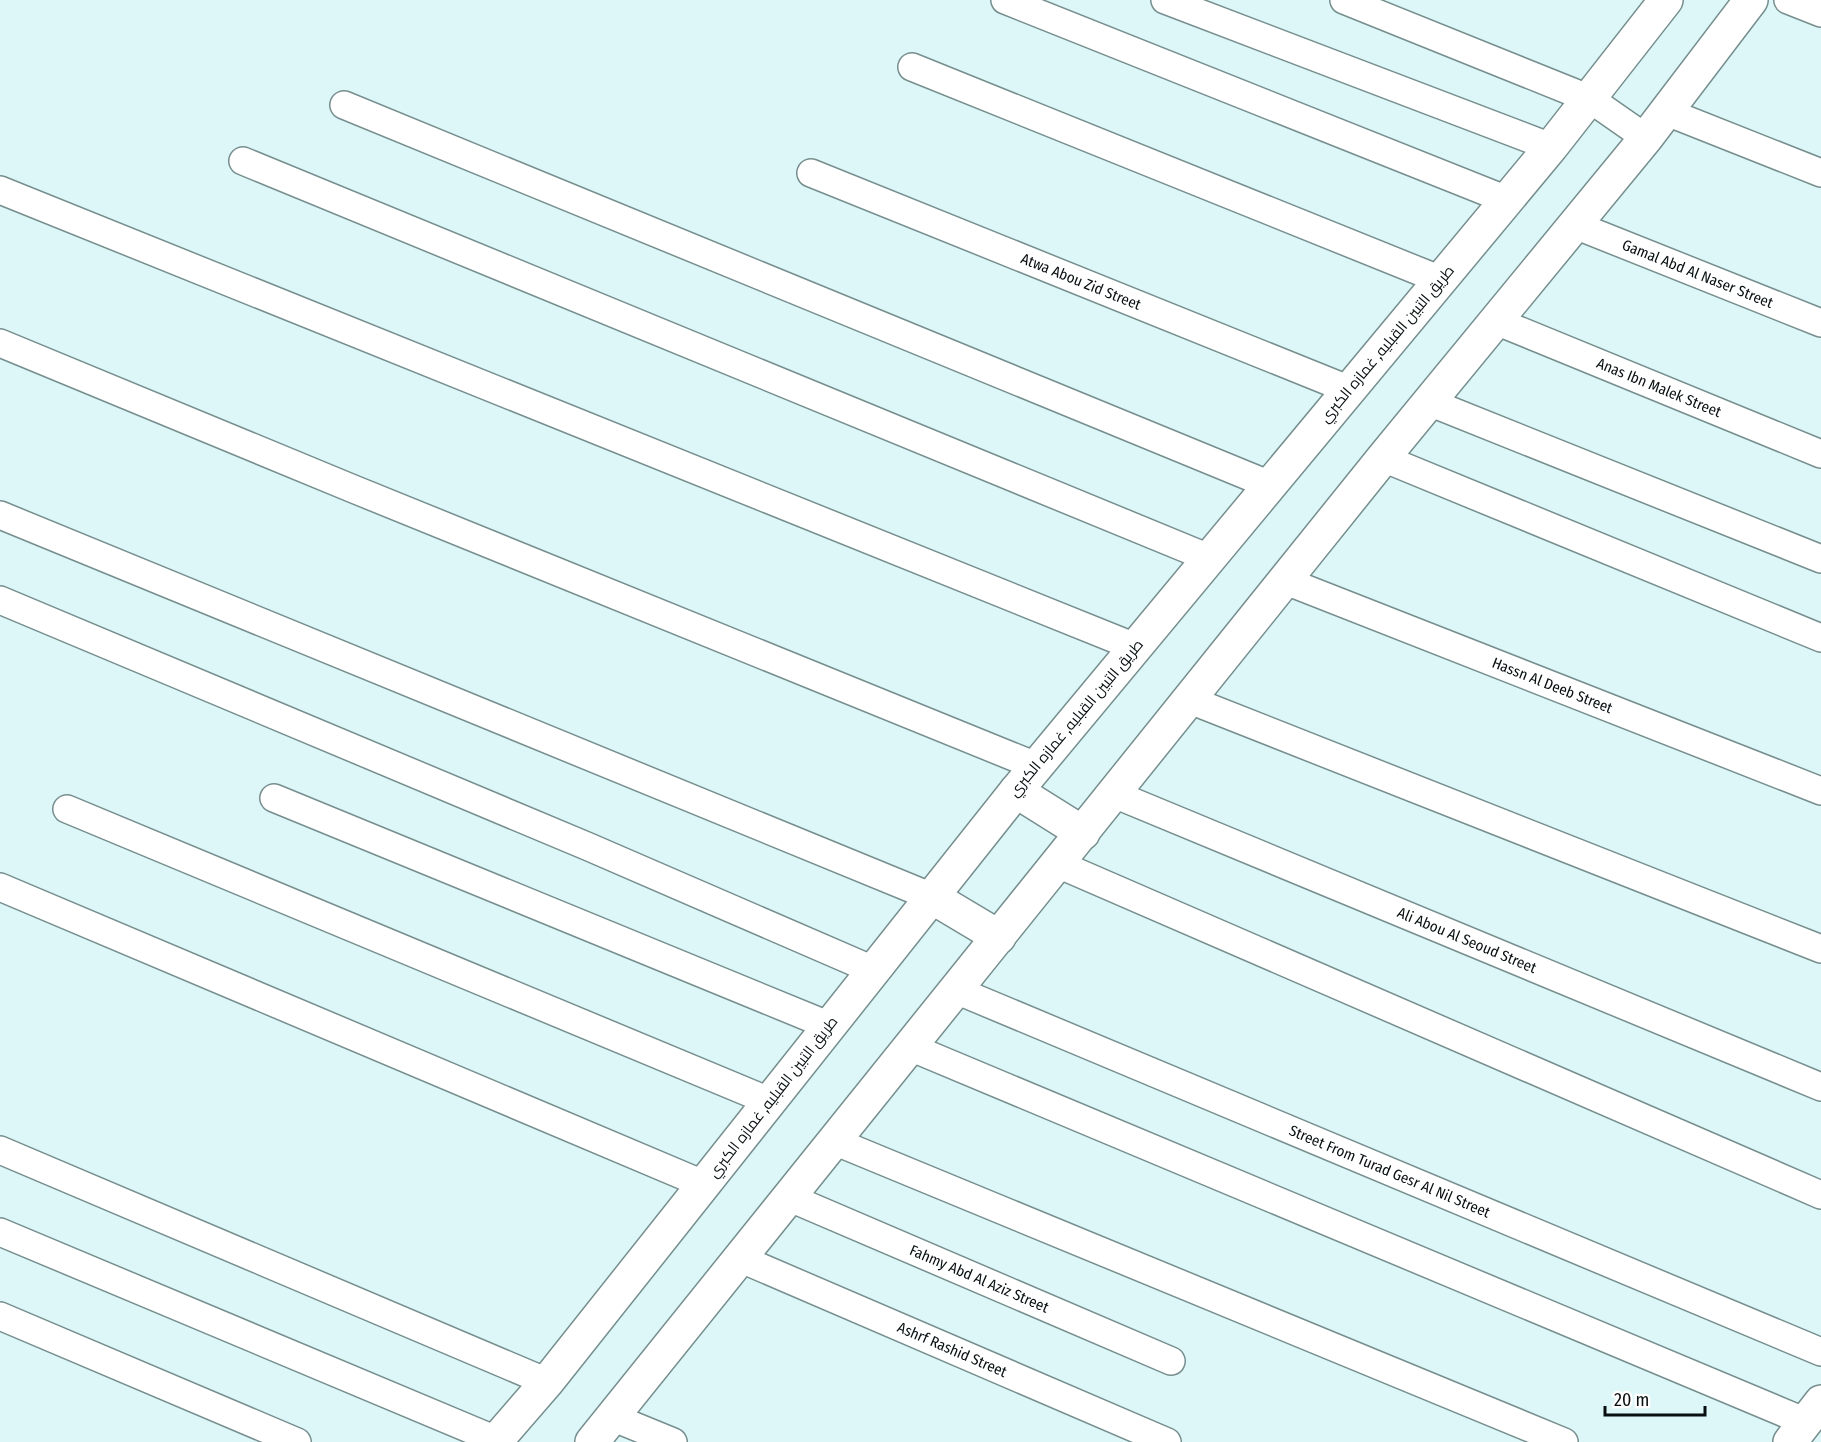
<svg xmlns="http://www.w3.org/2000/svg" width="1821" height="1442" font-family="'Fira Sans Condensed',Cairo,sans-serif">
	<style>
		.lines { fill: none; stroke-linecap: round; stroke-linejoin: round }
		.street-casing { stroke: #768e8e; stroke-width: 30 }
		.secondary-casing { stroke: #768e8e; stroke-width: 36 }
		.street { stroke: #fff; stroke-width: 27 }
		.secondary { stroke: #fff; stroke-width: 33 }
		.labels { text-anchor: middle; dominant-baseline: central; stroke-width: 4.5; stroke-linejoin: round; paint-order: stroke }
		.street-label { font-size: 15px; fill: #070f10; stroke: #fff }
	</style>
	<rect width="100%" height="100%" fill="#ddf6f7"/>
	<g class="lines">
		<g class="street-casing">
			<g id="street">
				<path d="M1005,0L1507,200"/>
				<path d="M1165,0L1551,147"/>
				<path d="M1344,0L1590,99L1646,138"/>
				<path d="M1788,0L1821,13"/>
				<path d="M912,67L1441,280"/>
				<path d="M344,105L1270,485"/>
				<path d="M1667,112L1821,173"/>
				<path d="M243,161L1209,558"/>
				<path id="s1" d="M811,173L1350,390"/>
				<path d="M0,190L1135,647"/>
				<path id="s2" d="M1575,225L1821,323"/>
				<path id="s3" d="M1496,321L1821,454"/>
				<path d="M0,343L351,488L1036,766"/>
				<path d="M1429,402L1821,559"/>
				<path d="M1383,458L1821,638"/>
				<path d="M0,515L932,897"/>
				<path id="s4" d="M1286,581L1821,791"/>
				<path d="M0,600L589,847L873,970"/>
				<path d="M1190,700L1821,949"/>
				<path id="s5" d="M1114,794L1821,1087"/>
				<path d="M274,798L830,1026"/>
				<path d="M67,809L769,1101"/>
				<path d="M1058,864L1821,1195"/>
				<path d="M0,887L703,1184"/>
				<path id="s6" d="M956,990L1821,1352"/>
				<path d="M910,1047L1806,1422"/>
				<path d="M834,1141L1564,1442"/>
				<path d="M0,1150L547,1382"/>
				<path id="s7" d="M788,1197L1171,1361"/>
				<path d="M0,1232L496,1440"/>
				<path id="s8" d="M739,1258L1167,1442"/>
				<path d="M0,1316L297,1442"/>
				<path d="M612,1417L673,1442"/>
			</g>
		</g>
		<g class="secondary-casing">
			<g id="secondary">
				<path d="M1016,791L1083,833"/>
				<path d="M932,897L999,937"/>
				<path d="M495,1442L547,1382L1016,791L1551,147L1666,0"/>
				<path d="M592,1442L1383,458L1646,138L1751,0"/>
				<path d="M1790,1442L1821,1402"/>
			</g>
		</g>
		<use href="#street" class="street"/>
		<use href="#secondary" class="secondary"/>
	</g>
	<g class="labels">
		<g class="street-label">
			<text stroke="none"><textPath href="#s2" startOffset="132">Gamal Abd Al Naser Street</textPath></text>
			<text stroke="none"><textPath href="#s1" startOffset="291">Atwa Abou Zid Street</textPath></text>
			<text transform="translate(1387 344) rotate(-50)">طريق التبين القبليه, غمازه الكبري</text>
			<text stroke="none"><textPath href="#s3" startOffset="176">Anas Ibn Malek Street</textPath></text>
			<text stroke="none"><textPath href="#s4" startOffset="286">Hassn Al Deeb Street</textPath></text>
			<text transform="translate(1076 718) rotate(-50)">طريق التبين القبليه, غمازه الكبري</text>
			<text stroke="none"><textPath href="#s5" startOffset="382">Ali Abou Al Seoud Street</textPath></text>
			<text transform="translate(773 1097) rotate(-52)">طريق التبين القبليه, غمازه الكبري</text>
			<text stroke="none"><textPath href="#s6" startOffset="470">Street From Turad Gesr Al Nil Street</textPath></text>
			<text stroke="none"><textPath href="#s7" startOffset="208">Fahmy Abd Al Aziz Street</textPath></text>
			<text stroke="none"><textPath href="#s8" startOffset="232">Ashrf Rashid Street</textPath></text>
		</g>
	</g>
	<path d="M1605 1406v9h100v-9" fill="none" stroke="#070f10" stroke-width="3"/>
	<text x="1614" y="1406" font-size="18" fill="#070f10" stroke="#ffffff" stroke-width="4.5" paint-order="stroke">20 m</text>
</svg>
